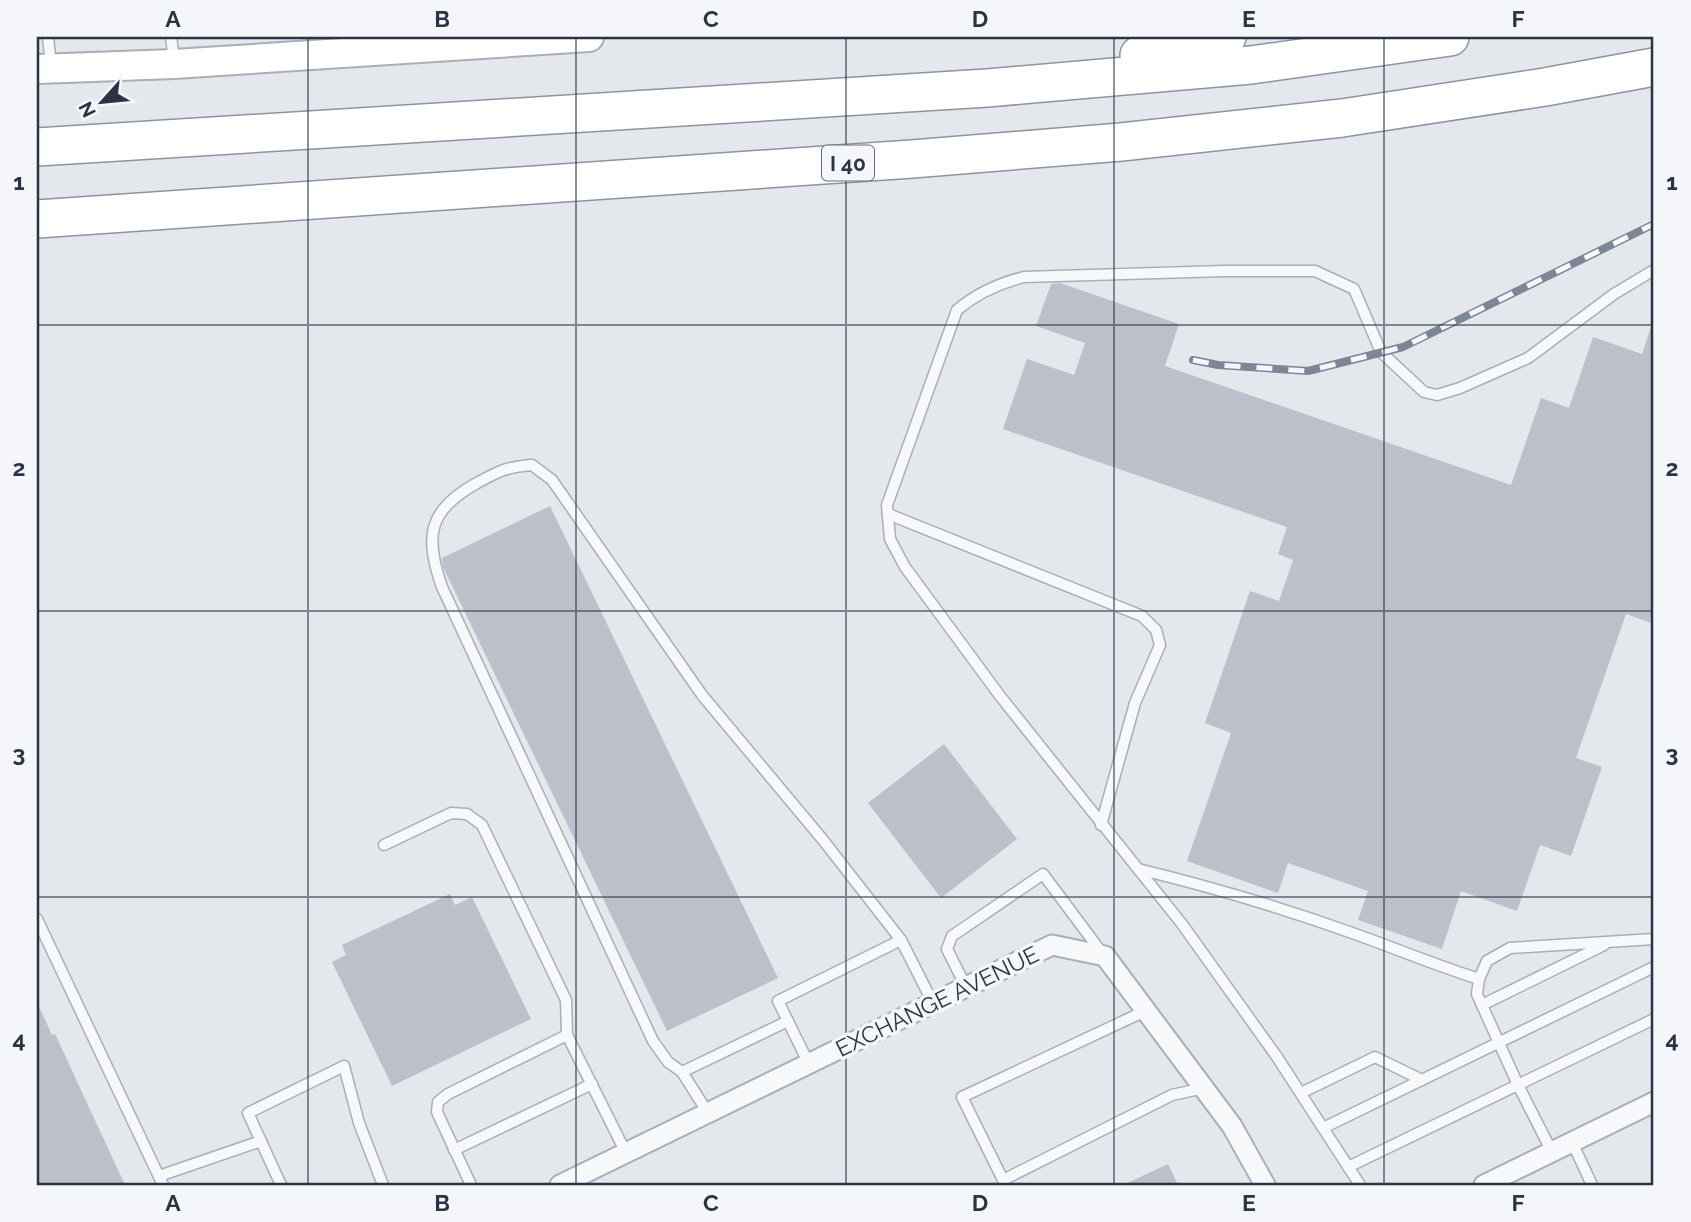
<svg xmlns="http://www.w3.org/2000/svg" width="1691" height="1222" font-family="Raleway,sans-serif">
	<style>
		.building { fill: #bbc0ca }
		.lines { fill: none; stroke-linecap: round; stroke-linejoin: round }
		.service-casing { stroke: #a9aeb7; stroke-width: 13 }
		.minor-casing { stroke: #a9aeb7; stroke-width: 23 }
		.secondary-casing { stroke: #a9aeb7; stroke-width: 32 }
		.motorway-casing { stroke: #8b94a3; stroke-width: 40 }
		.service { stroke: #f7f8fa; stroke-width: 10 }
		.minor { stroke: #f7f8fa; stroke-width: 19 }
		.secondary { stroke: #fff; stroke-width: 28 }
		.motorway { stroke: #fff; stroke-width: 37 }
		.rail-casing { stroke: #7d8696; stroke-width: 8 }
		.rail { stroke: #f4f6f9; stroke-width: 5; stroke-dasharray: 16; stroke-linecap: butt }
		.grid { fill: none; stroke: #2b3445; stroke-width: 2; stroke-opacity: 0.55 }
		.labels { text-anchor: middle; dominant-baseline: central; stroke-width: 7; stroke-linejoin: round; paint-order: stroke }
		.shield { fill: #f4f6f9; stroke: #676e7b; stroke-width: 2 }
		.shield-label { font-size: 21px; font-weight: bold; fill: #2b3445 }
		.street-label { font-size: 23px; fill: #2b3445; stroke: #f4f6f9 }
		.neatline { fill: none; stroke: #2b3445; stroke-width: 2.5 }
		.grid-label { font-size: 23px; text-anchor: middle; font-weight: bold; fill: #2b3445 }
	</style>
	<rect width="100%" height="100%" fill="#e4e7ec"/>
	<g class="building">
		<path d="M1060,283L1179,324L1165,366L1511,485L1541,398L1569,408L1593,337L1642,354L1652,324H1654V624L1626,614L1576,758L1602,767L1571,856L1540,845L1517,911L1461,891L1442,949L1358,920L1368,891L1288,863L1278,893L1187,861L1231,733L1205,723L1250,591L1279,601L1293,560L1278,554L1287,527L1003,429L1027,359L1074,375L1085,343L1036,326L1051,284Z"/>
		<path d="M550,506L778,978L667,1031L443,567L442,558Z"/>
		<path d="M944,744L1017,839L941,898L868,803Z"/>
		<path d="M450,894L455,905L472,897L531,1019L392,1086L332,962L346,955L342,945Z"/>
		<path d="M37,1002L52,1035L55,1034L125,1185H37Z"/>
		<path d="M1168,1164L1178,1185H1123Z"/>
	</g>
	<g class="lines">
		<g class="service-casing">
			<g id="service">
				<path d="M48,37L51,66"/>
				<path d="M171,37L174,60"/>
				<path d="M888,514L1142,616L1156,630L1160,645L1135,703L1101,825"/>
				<path d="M384,845L451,813L467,814L482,825L566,1000L567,1035L626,1153"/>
				<path d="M1138,869C1212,887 1286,909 1358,935C1399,950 1438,966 1479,979"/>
				<path d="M37,919L163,1185"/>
				<path d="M966,987L947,949L952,936L1043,874L1102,953"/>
				<path d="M1482,1005L1604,945"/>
				<path d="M1145,1011L962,1097L1003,1180L1172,1095L1204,1088"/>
				<path d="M809,1064L778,1001L901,940"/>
				<path d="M682,1072L788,1021"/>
				<path d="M1301,1093L1375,1057L1422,1080"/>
				<path d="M708,1113L682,1072L668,1062L653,1041L442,587C424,536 428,510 477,483C499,471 506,467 532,465L552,480L702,695L823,840L901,940L933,1003"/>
				<path d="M1323,1128L1654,967"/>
				<path d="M1572,1142L1592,1185"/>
				<path d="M454,1150L592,1084"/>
				<path d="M1552,1152L1518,1085L1477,994L1479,979L1487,961L1510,948L1654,939"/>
				<path d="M1348,1167L1654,1019"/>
				<path d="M159,1176L261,1141"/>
				<path d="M281,1185L248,1113L344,1066L359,1123L383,1185"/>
				<path d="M471,1185L437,1112L438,1102L448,1094L567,1035"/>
				<path d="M1360,1185L1277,1057L1182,924L1000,696L905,567L890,539L887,505L957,310C976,294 1000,283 1024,277L1224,271H1315L1354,289L1381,352L1424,392L1437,395L1460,388L1528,358L1614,294L1654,270"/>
			</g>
		</g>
		<g class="minor-casing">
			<g id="minor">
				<path d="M560,1185L1052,945L1105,956L1232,1126L1265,1185"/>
				<path d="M1484,1185L1654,1102"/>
			</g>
		</g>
		<g class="secondary-casing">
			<path id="secondary" d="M37,69L174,64L589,37"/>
		</g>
		<g class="motorway-casing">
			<g id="motorway">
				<path d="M1139,55L1227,37"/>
				<path d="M37,147L987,88L1251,65L1450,37"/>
				<path d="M37,219L912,159L1121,142L1342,118L1545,87L1654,67"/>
			</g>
		</g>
		<use href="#service" class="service"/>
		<use href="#minor" class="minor"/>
		<use href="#secondary" class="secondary"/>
		<use href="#motorway" class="motorway"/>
		<g class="rail-casing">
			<path id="rail" d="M1193,360L1218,365L1308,371L1403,347L1654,224"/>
		</g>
		<use href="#rail" class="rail"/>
	</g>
	<path class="grid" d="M308,37V1185M576,37V1185M846,37V1185M1114,37V1185M1384,37V1185M37,325H1654M37,611H1654M37,897H1654"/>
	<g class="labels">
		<rect class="shield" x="822" y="145.5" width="52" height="35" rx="5"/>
		<g class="shield-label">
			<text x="848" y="163">I 40</text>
		</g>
		<g class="street-label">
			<text transform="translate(937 1001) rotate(-26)">EXCHANGE AVENUE</text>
		</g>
	</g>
	<rect width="1691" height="1222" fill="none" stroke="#f4f6f9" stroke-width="77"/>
	<g transform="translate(102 102) rotate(243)" stroke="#f4f6f9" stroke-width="5" paint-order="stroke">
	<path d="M0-5L12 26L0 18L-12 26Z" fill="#2b3445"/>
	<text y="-10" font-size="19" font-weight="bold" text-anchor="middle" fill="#2b3445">N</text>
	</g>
	<rect x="38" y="38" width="1614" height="1146" class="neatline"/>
	<g class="grid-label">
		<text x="173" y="27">A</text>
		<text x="442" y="27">B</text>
		<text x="711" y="27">C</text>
		<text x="980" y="27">D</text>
		<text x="1249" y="27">E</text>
		<text x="1518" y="27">F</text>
		<text x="19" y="190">1</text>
		<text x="1672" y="190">1</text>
		<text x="19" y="476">2</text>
		<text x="1672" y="476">2</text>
		<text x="19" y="762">3</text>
		<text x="1672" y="762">3</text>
		<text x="19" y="1048">4</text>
		<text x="1672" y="1048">4</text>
		<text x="173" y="1211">A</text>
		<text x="442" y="1211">B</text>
		<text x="711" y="1211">C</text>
		<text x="980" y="1211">D</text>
		<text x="1249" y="1211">E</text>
		<text x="1518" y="1211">F</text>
	</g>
</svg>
